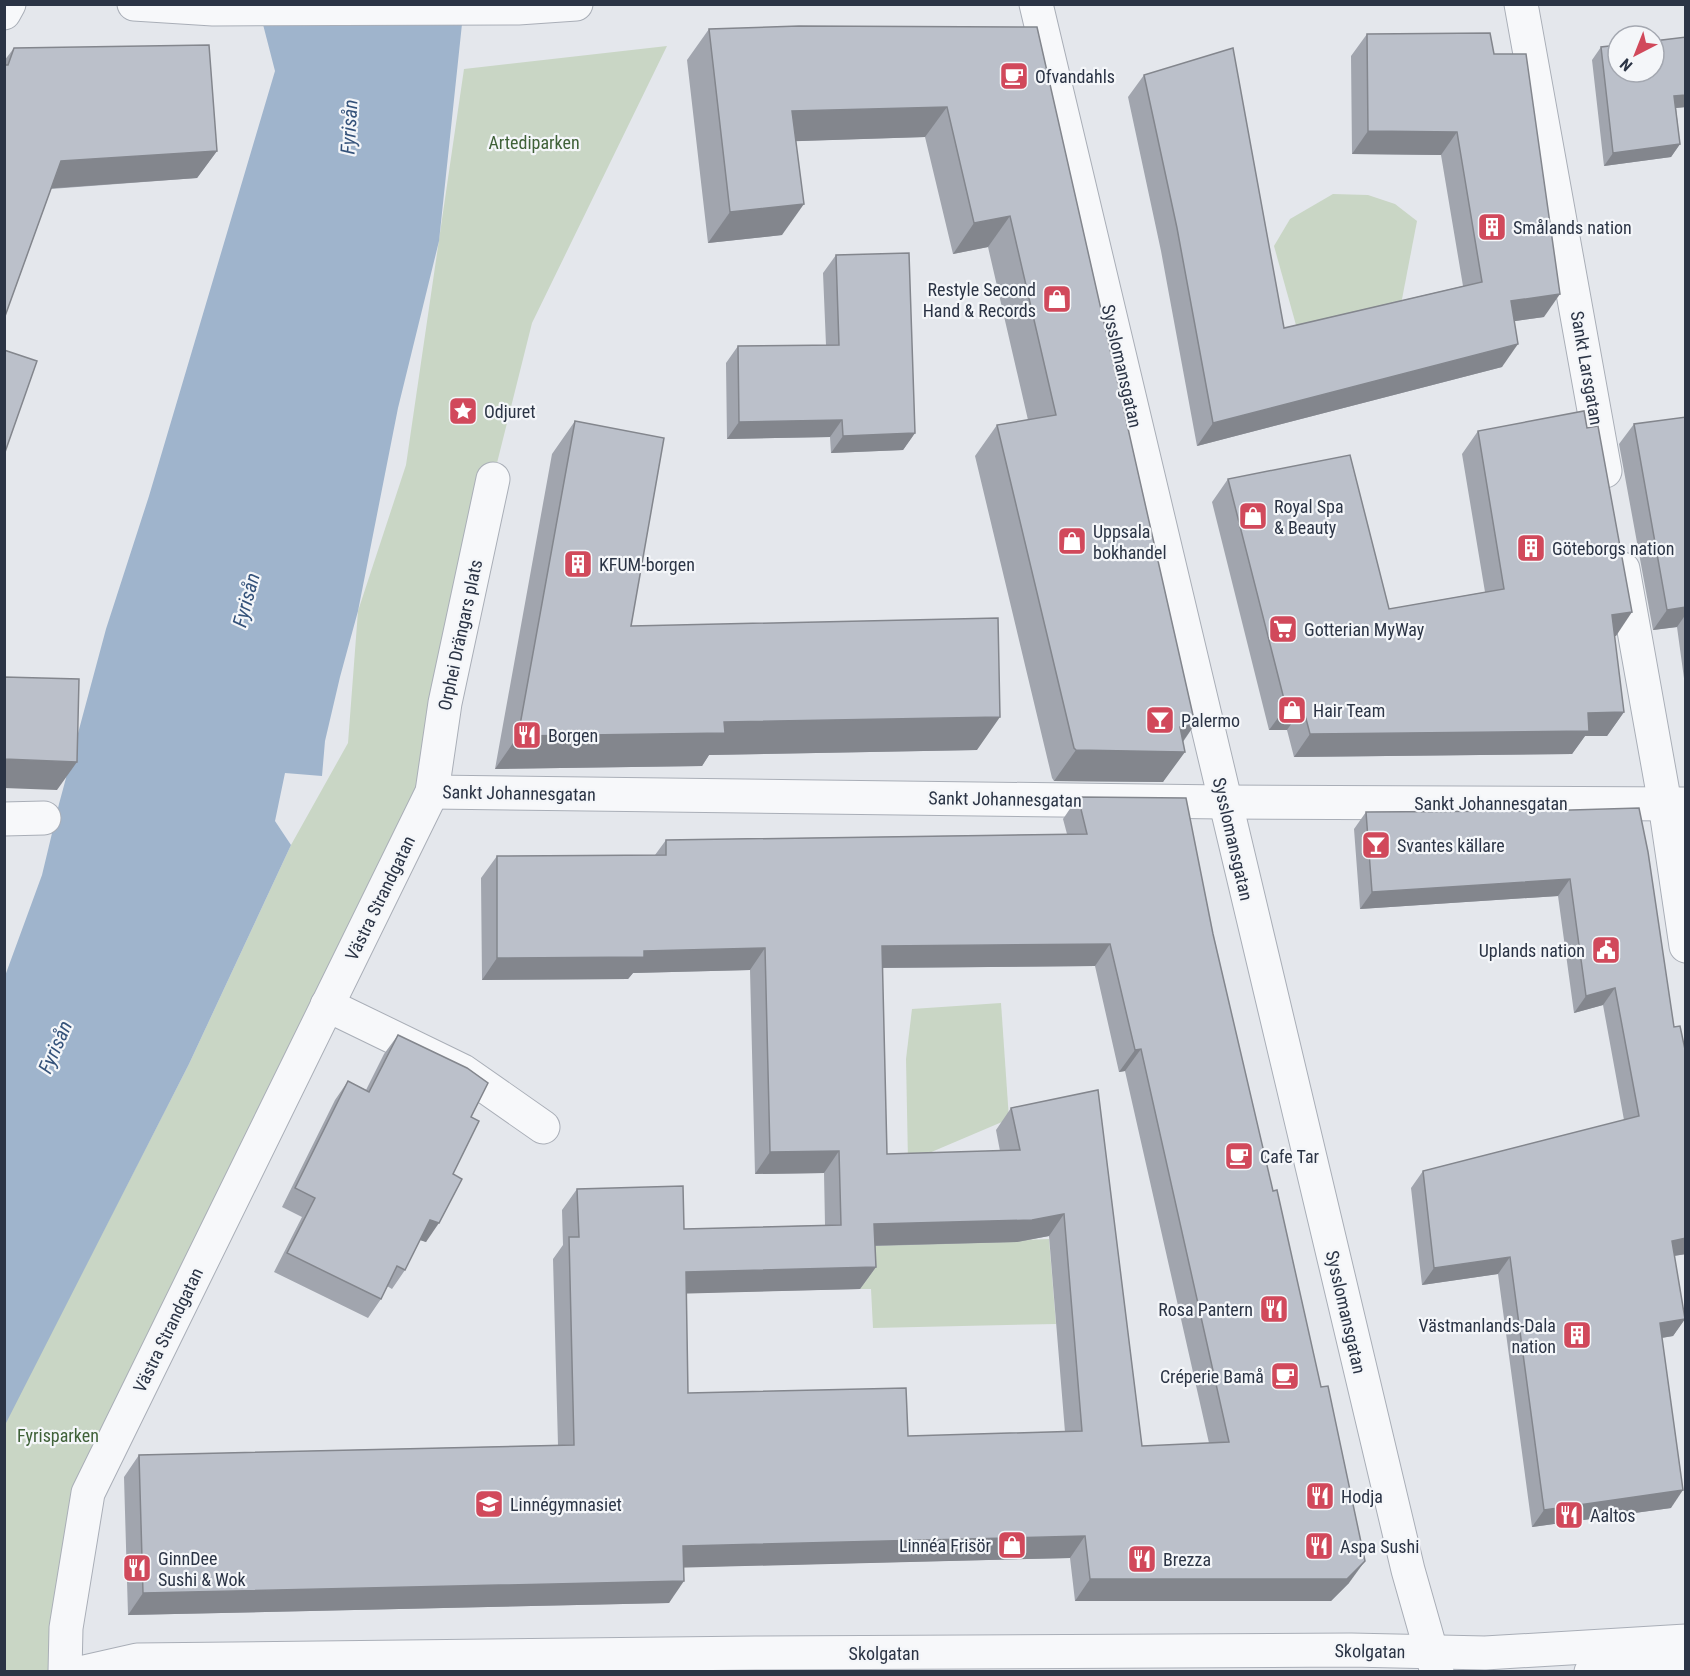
<svg xmlns="http://www.w3.org/2000/svg" width="1690" height="1676" font-family="'Roboto Condensed',sans-serif">
	<style>
		.green { fill: #c9d6c5 }
		.water { fill: #9fb4cc }
		.lines { fill: none; stroke-linecap: round; stroke-linejoin: round }
		.minor-casing { stroke: #a9aeb7; stroke-width: 35 }
		.minor { stroke: #f7f8fa; stroke-width: 33 }
		.wall { fill: #a1a5ae; fill-rule: evenodd }
		.shaded-wall { fill: #83868d }
		.building { fill: #bbc0ca; stroke: #83868d; stroke-width: 1.5; fill-rule: evenodd }
		.labels { text-anchor: middle; dominant-baseline: central; stroke-width: 4.5; stroke-linejoin: round; paint-order: stroke }
		.poi-label { font-size: 18px; fill: #2b3445; stroke: #f4f6f9; text-anchor: start }
		.park-label { font-size: 18px; fill: #3f6138; stroke: #f4f6f9 }
		.street-label { font-size: 18px; fill: #2b3445; stroke: #f4f6f9 }
		.water-label { font-size: 20px; font-style: italic; fill: #34527a; stroke: #f4f6f9 }
	</style>
	<rect width="100%" height="100%" fill="#e4e7ec"/>
	<g class="green">
		<path d="M667,46L532,323L493,479L404,848L88,1493L65,1671H5L4,1425L189,1064L291,845L348,743L358,611L406,465L464,69Z"/>
		<path d="M1333,194L1368,195L1395,204L1417,221L1398,320L1301,343L1274,246L1290,219Z"/>
		<path d="M1001,1003L1009,1119L908,1162L906,1059L912,1009Z"/>
		<path d="M1049,1239L1056,1324L873,1328L871,1289H860L859,1246Z"/>
	</g>
	<path class="water" d="M258,5H464L439,241L398,408L358,611L340,677L325,741L322,776L285,773L275,821L291,845L189,1064L5,1425V976L42,875L59,804L106,629L149,496L275,71Z"/>
	<g class="lines">
		<g class="minor-casing">
			<g id="minor">
				<path d="M134,4L213,9L518,8L576,4"/>
				<path d="M1036,4L1408,1570L1437,1672"/>
				<path d="M1521,4L1605,471"/>
				<path d="M4,13L9,4"/>
				<path d="M1623,569L1665,804L1686,946"/>
				<path d="M432,792L1224,802L1686,804"/>
				<path d="M4,819L44,818"/>
				<path d="M327,1005L463,1071L543,1127"/>
				<path d="M65,1672L66,1628L88,1493L432,792L445,703L493,479"/>
				<path d="M84,1672L137,1660L756,1653L1351,1650L1485,1653L1686,1641"/>
				<path d="M1591,1672L1686,1668"/>
			</g>
		</g>
		<use href="#minor" class="minor"/>
	</g>
	<g class="wall">
		<path d="M1037,27L1195,724L1183,742L1163,782L1054,781L1052,778L975,456L997,425L1028,420L988,247L953,254L925,137L796,141L782,235L708,243L687,60L709,29Z"/>
		<path d="M1367,34L1494,54L1544,317L1514,321L1502,367L1197,446L1161,251L1128,97L1144,75L1284,328L1463,286L1441,155L1352,154L1351,56Z"/>
		<path d="M1686,37V107L1676,108L1680,144L1671,157L1604,166L1592,60L1601,47Z"/>
		<path d="M14,48L217,151L197,178L51,189L4,319V61Z"/>
		<path d="M836,255L915,433L903,450L831,453L830,437L727,439L726,363L738,346L826,345L823,273Z"/>
		<path d="M1686,417V693L1677,627L1653,630L1619,444L1634,424Z"/>
		<path d="M575,421L631,626L977,750L709,755L702,766L495,769L552,454Z"/>
		<path d="M1478,431L1616,636H1614L1624,712L1607,736H1585L1572,754L1294,757L1287,730H1269L1212,502L1228,479L1389,609L1485,592L1462,454Z"/>
		<path d="M1078,797L1213,934L1349,1583L1331,1601H1075L1070,1558L684,1567L669,1603L128,1615L124,1477L139,1455L558,1445L553,1259L563,1245L562,1210L577,1189L684,1229L825,1225L824,1173L755,1174L750,970L633,973L628,979L482,980L481,878L497,856L655,855L666,840L1067,834L1063,819ZM1095,966L1119,1072L1125,1071L1209,1443L1142,1446L1098,1090L1011,1108L996,1130L1000,1151L887,1154L882,968ZM1049,1236L1065,1432L908,1436L688,1393L686,1293L860,1289L876,1267L875,1246L1017,1242Z"/>
		<path d="M1537,811L1674,1027L1686,1054V1254L1674,1256L1685,1319L1673,1336L1662,1338L1671,1508L1532,1527L1498,1274L1422,1285L1411,1188L1423,1171L1624,1120L1603,1005L1574,1013L1558,896L1360,909L1354,829L1366,812Z"/>
		<path d="M398,1035L471,1117L453,1174L426,1242L420,1240L405,1270L392,1289L387,1286L381,1299L368,1318L274,1272L302,1217L282,1207L335,1100L348,1081L366,1090L384,1054Z"/>
	</g>
	<g class="shaded-wall">
		<path d="M1686,95V107L1665,109L1674,96Z"/>
		<path d="M947,107L925,137L771,142L792,111Z"/>
		<path d="M1368,131L1457,132L1441,155L1352,154Z"/>
		<path d="M1680,144L1671,157L1604,166L1613,153Z"/>
		<path d="M217,151L197,178L42,189L61,161Z"/>
		<path d="M804,204L782,235L708,243L730,212Z"/>
		<path d="M1010,216L988,247L953,254L974,223Z"/>
		<path d="M1560,294L1544,317L1495,324L1511,301Z"/>
		<path d="M1518,344L1502,367L1197,446L1213,423Z"/>
		<path d="M842,420L830,437L727,439L739,422Z"/>
		<path d="M915,433L903,450L831,453L843,436Z"/>
		<path d="M1686,607V614L1677,627L1653,630L1667,610Z"/>
		<path d="M1632,612L1616,636L1595,638L1612,615Z"/>
		<path d="M1286,707H1303L1287,730H1269Z"/>
		<path d="M1624,712L1607,736H1585L1572,754L1294,757L1310,734L1588,713Z"/>
		<path d="M1000,717L977,750L709,755L702,766L495,769L518,736L724,722Z"/>
		<path d="M1195,724L1176,751L1185,752L1163,782L1054,781L1076,750Z"/>
		<path d="M4,759L77,762L57,790L4,788Z"/>
		<path d="M1570,879L1558,896L1360,909L1372,892Z"/>
		<path d="M1110,944L1095,966L866,968L882,946Z"/>
		<path d="M765,948L750,970L633,973L628,979L482,980L497,958L644,951Z"/>
		<path d="M1615,988L1603,1005L1574,1013L1586,996Z"/>
		<path d="M1141,1049L1125,1071L1119,1072L1135,1050Z"/>
		<path d="M839,1151L824,1173L755,1174L770,1152Z"/>
		<path d="M1064,1214L1049,1236L1017,1242L859,1246L874,1224Z"/>
		<path d="M430,1220L439,1223L426,1242L417,1239Z"/>
		<path d="M1686,1238V1254L1660,1258L1672,1241Z"/>
		<path d="M1510,1257L1498,1274L1422,1285L1434,1268Z"/>
		<path d="M876,1267L860,1289L670,1294L686,1272Z"/>
		<path d="M1685,1319L1673,1336L1648,1340L1660,1323Z"/>
		<path d="M1683,1490L1671,1508L1532,1527L1544,1510Z"/>
		<path d="M1085,1536L1070,1558L668,1568L683,1546Z"/>
		<path d="M1365,1561L1349,1583L1331,1601H1075L1090,1579Z"/>
		<path d="M684,1581L669,1603L128,1615L143,1593Z"/>
	</g>
	<g class="building">
		<path d="M799,26L1037,27L1195,724L1180,727L1185,752L1076,750L1074,748L997,425L1056,415L1010,216L974,223L947,107L792,111L804,204L730,212L709,29Z"/>
		<path d="M1490,33L1494,54H1526L1560,294L1511,301L1518,344L1213,423L1177,228L1144,75L1233,48L1284,328L1482,282L1457,132L1368,131L1367,34Z"/>
		<path d="M1686,37V95L1674,96L1680,144L1613,153L1601,47L1618,45V72H1654V41Z"/>
		<path d="M209,45L217,151L61,161L4,319V65H8L14,48Z"/>
		<path d="M909,253L915,433L843,436L842,420L739,422L738,346L839,345L836,255Z"/>
		<path d="M4,350L37,361L4,455Z"/>
		<path d="M1584,411L1587,428L1598,426L1632,612L1612,615L1624,712L1588,713L1589,731L1310,734L1303,707H1286L1228,479L1350,455L1389,609L1504,589L1478,431Z"/>
		<path d="M1686,417V607L1667,610L1634,424Z"/>
		<path d="M575,421L664,438L631,626L998,618L1000,717L724,722L725,733L518,736Z"/>
		<path d="M4,677L79,679L77,762L4,759Z"/>
		<path d="M1078,797L1186,798L1213,934L1273,1191L1277,1190L1321,1387L1328,1386L1365,1561L1347,1579H1090L1085,1536L683,1546L684,1581L143,1593L139,1455L574,1445L569,1237H579L577,1189L683,1186L684,1229L841,1225L839,1151L770,1152L765,948L644,951V957L497,958V856L666,855V840L1087,834ZM1110,944L1135,1050L1141,1049L1229,1442L1142,1446L1098,1090L1011,1108L1020,1150L887,1154L882,946ZM1064,1214L1082,1431L908,1436L906,1388L688,1393L686,1272L876,1267L874,1224L1032,1220Z"/>
		<path d="M1639,808L1648,852L1674,1027L1680,1026L1686,1054V1238L1672,1241L1685,1319L1660,1323L1683,1490L1544,1510L1510,1257L1434,1268L1423,1171L1639,1116L1615,988L1586,996L1570,879L1372,892L1366,812L1537,811Z"/>
		<path d="M398,1035L467,1068L488,1083L471,1117L479,1121L453,1174L462,1179L439,1223L430,1220L405,1270L397,1266L381,1299L287,1253L315,1198L295,1188L348,1081L369,1092Z"/>
	</g>
	<defs>
		<g id="cafe-square" transform="scale(1.5)"><rect x="-9" y="-9" width="18" height="18" rx="4" fill="#d1495b" stroke="#f4f6f9"/><path d="M-5.5-4.5H6V0H3Q3 3.5 0 3.5H-2.5Q-5.5 3.5-5.5 0ZM3-3.2v2h1.7v-2ZM-6 4.5H4V6H-6Z" fill="#fff"/></g>
		<g id="building-square" transform="scale(1.5)"><rect x="-9" y="-9" width="18" height="18" rx="4" fill="#d1495b" stroke="#f4f6f9"/><path d="M-4-6H4V6H1V3H-1V6H-4ZM-2.5-4.3h1.7v1.8h-1.7ZM.8-4.3h1.7v1.8H.8ZM-2.5-1h1.7V.8h-1.7ZM.8-1h1.7V.8H.8Z" fill="#fff"/></g>
		<g id="shop-square" transform="scale(1.5)"><rect x="-9" y="-9" width="18" height="18" rx="4" fill="#d1495b" stroke="#f4f6f9"/><path d="M-5-2.5h2.3a2.7 3.5 0 0 1 5.4 0H5L5.5 6h-11ZM-1.5-2.5h3a1.5 2.3 0 0 0-3 0Z" fill="#fff"/></g>
		<g id="sight-square" transform="scale(1.5)"><rect x="-9" y="-9" width="18" height="18" rx="4" fill="#d1495b" stroke="#f4f6f9"/><path d="M0-6L1.8-2.2L6-1.7L2.9 1.2L3.7 5.4L0 3.3L-3.7 5.4L-2.9 1.2L-6-1.7L-1.8-2.2Z" fill="#fff"/></g>
		<g id="supermarket-square" transform="scale(1.5)"><rect x="-9" y="-9" width="18" height="18" rx="4" fill="#d1495b" stroke="#f4f6f9"/><path d="M-6-5.5h2.5l.6 2H6L4.5 2H-2.5L-4.4-4H-6ZM-1.5 3.2a1.3 1.3 0 1 0 .1 0ZM3 3.2a1.3 1.3 0 1 0 .1 0Z" fill="#fff"/></g>
		<g id="bar-square" transform="scale(1.5)"><rect x="-9" y="-9" width="18" height="18" rx="4" fill="#d1495b" stroke="#f4f6f9"/><path d="M-6-5H6L.8 .8V4.5H3.5V6h-7V4.5H-.8V.8Z" fill="#fff"/></g>
		<g id="restaurant-square" transform="scale(1.5)"><rect x="-9" y="-9" width="18" height="18" rx="4" fill="#d1495b" stroke="#f4f6f9"/><path d="M-5-6h1v4h1v-4h1v4h1v-4h1v5L-1.5 .5V6h-2V.5L-5-1ZM5-6V6H3V1.5H1.5Q1.5-4 5-6Z" fill="#fff"/></g>
		<g id="civic-square" transform="scale(1.5)"><rect x="-9" y="-9" width="18" height="18" rx="4" fill="#d1495b" stroke="#f4f6f9"/><path d="M-.6-6.5H3V-4.5H.6V-3L4-1V1h2V6H-6V1h2V-1L-.6-3ZM-1.2 2.5V6h2.4V2.5Z" fill="#fff"/></g>
		<g id="school-square" transform="scale(1.5)"><rect x="-9" y="-9" width="18" height="18" rx="4" fill="#d1495b" stroke="#f4f6f9"/><path d="M0-5L7-2L0 1L-7-2ZM-4 1L0 2.5L4 1V4Q0 6-4 4Z" fill="#fff"/></g>
	</defs>
	<g fill-rule="evenodd">
		<use href="#cafe-square" x="1014" y="76"/>
		<use href="#building-square" x="1492" y="227"/>
		<use href="#shop-square" x="1057" y="299"/>
		<use href="#sight-square" x="463" y="411"/>
		<use href="#shop-square" x="1253" y="516"/>
		<use href="#shop-square" x="1072" y="541"/>
		<use href="#building-square" x="1531" y="548"/>
		<use href="#building-square" x="578" y="564"/>
		<use href="#supermarket-square" x="1283" y="629"/>
		<use href="#shop-square" x="1292" y="710"/>
		<use href="#bar-square" x="1160" y="720"/>
		<use href="#restaurant-square" x="527" y="735"/>
		<use href="#bar-square" x="1376" y="845"/>
		<use href="#civic-square" x="1606" y="950"/>
		<use href="#cafe-square" x="1239" y="1156"/>
		<use href="#restaurant-square" x="1274" y="1309"/>
		<use href="#building-square" x="1577" y="1335"/>
		<use href="#cafe-square" x="1285" y="1376"/>
		<use href="#restaurant-square" x="1320" y="1496"/>
		<use href="#school-square" x="489" y="1504"/>
		<use href="#restaurant-square" x="1569" y="1515"/>
		<use href="#shop-square" x="1012" y="1545"/>
		<use href="#restaurant-square" x="1319" y="1546"/>
		<use href="#restaurant-square" x="1142" y="1559"/>
		<use href="#restaurant-square" x="137" y="1568"/>
	</g>
	<g class="labels">
		<g class="poi-label">
			<text x="1035" y="76">Ofvandahls</text>
			<text x="1513" y="227">Smålands nation</text>
			<text x="1036" y="289" text-anchor="end">Restyle Second<tspan x="1036" dy="21">Hand &amp; Records</tspan></text>
			<text x="484" y="411">Odjuret</text>
			<text x="1274" y="506">Royal Spa<tspan x="1274" dy="21">&amp; Beauty</tspan></text>
			<text x="1093" y="531">Uppsala<tspan x="1093" dy="21">bokhandel</tspan></text>
			<text x="1552" y="548">Göteborgs nation</text>
			<text x="599" y="564">KFUM-borgen</text>
			<text x="1304" y="629">Gotterian MyWay</text>
			<text x="1313" y="710">Hair Team</text>
			<text x="1181" y="720">Palermo</text>
			<text x="548" y="735">Borgen</text>
			<text x="1397" y="845">Svantes källare</text>
			<text x="1585" y="950" text-anchor="end">Uplands nation</text>
			<text x="1260" y="1156">Cafe Tar</text>
			<text x="1253" y="1309" text-anchor="end">Rosa Pantern</text>
			<text x="1556" y="1325" text-anchor="end">Västmanlands-Dala<tspan x="1556" dy="21">nation</tspan></text>
			<text x="1264" y="1376" text-anchor="end">Créperie Bamå</text>
			<text x="1341" y="1496">Hodja</text>
			<text x="510" y="1504">Linnégymnasiet</text>
			<text x="1590" y="1515">Aaltos</text>
			<text x="991" y="1545" text-anchor="end">Linnéa Frisör</text>
			<text x="1340" y="1546">Aspa Sushi</text>
			<text x="158" y="1558">GinnDee<tspan x="158" dy="21">Sushi &amp; Wok</tspan></text>
			<text x="1163" y="1559">Brezza</text>
		</g>
		<g class="park-label">
			<text x="534" y="142">Artediparken</text>
			<text x="58" y="1435">Fyrisparken</text>
		</g>
		<g class="street-label">
			<text transform="translate(1122 366) rotate(77)">Sysslomansgatan</text>
			<text transform="translate(1587 368) rotate(80)">Sankt Larsgatan</text>
			<text transform="translate(460 635) rotate(-78)">Orphei Drängars plats</text>
			<text transform="translate(519 793) rotate(1)">Sankt Johannesgatan</text>
			<text transform="translate(1005 799) rotate(1)">Sankt Johannesgatan</text>
			<text x="1491" y="803">Sankt Johannesgatan</text>
			<text transform="translate(1233 839) rotate(77)">Sysslomansgatan</text>
			<text transform="translate(380 898) rotate(-64)">Västra Strandgatan</text>
			<text transform="translate(1346 1312) rotate(77)">Sysslomansgatan</text>
			<text transform="translate(168 1330) rotate(-64)">Västra Strandgatan</text>
			<text transform="translate(1370 1651) rotate(1)">Skolgatan</text>
			<text x="884" y="1653">Skolgatan</text>
		</g>
		<g class="water-label">
			<text transform="translate(349 127) rotate(-87)">Fyrisån</text>
			<text transform="translate(246 600) rotate(-75)">Fyrisån</text>
			<text transform="translate(55 1047) rotate(-66)">Fyrisån</text>
		</g>
	</g>
	<rect width="1690" height="1676" fill="none" stroke="#2b3445" stroke-width="12"/>
	<g transform="translate(1636 54) rotate(222)"><circle r="28" fill="#f4f6f9" stroke="#a4a8b1" stroke-width="1.5"/>
	<path d="M0-4.5L10 22L0 15L-10 22Z" fill="#d1495b"/>
	<text y="-9" font-size="16" font-weight="bold" text-anchor="middle" fill="#2b3445">N</text>
	</g>
</svg>
